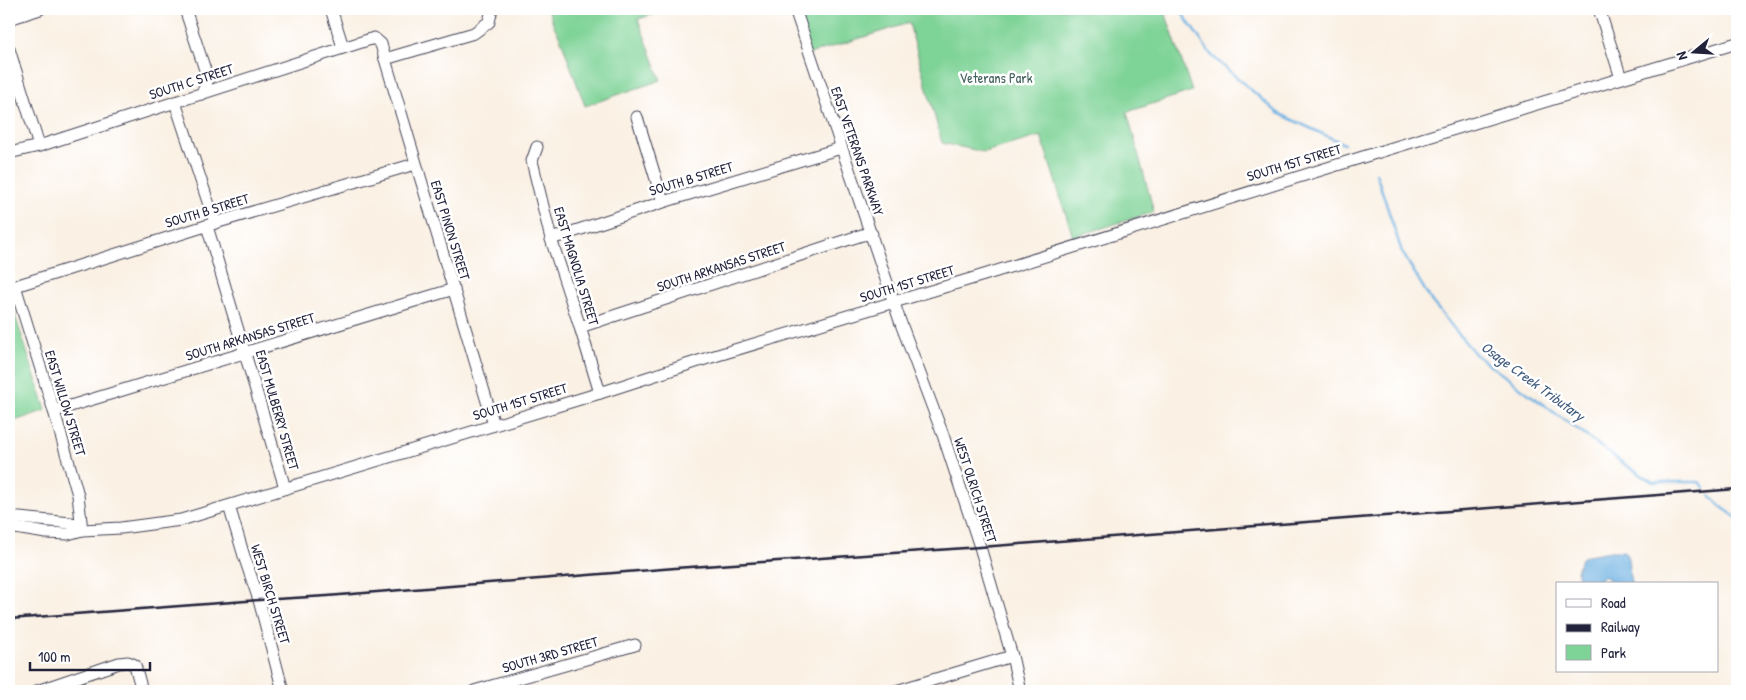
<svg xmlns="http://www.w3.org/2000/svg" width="1746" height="700" font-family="'Patrick Hand',sans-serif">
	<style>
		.green { fill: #7ed396; stroke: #507a68 }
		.water { fill: #6cb0e1; stroke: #47698e }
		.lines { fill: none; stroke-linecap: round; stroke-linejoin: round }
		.stream { stroke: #6cb0e1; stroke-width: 2.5 }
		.minor-casing { stroke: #424154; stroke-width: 13 }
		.minor { stroke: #fff; stroke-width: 11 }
		.rail { stroke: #22223b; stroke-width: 2.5 }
		.labels { text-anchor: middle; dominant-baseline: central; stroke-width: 5; stroke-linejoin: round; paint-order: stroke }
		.park-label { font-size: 14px; fill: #42605b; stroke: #fff }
		.street-label { font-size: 14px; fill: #22223b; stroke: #fff }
		.water-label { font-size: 15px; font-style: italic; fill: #405b7d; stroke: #fff }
	</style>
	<rect width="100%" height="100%" fill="#fff"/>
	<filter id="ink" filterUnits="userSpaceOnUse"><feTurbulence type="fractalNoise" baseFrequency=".02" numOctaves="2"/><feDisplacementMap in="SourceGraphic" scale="10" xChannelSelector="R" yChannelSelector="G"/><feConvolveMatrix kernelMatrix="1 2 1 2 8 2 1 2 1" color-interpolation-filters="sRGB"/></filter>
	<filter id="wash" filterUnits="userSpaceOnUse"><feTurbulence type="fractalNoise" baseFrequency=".0096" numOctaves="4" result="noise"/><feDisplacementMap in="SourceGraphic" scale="20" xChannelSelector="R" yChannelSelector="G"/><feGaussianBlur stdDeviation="1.12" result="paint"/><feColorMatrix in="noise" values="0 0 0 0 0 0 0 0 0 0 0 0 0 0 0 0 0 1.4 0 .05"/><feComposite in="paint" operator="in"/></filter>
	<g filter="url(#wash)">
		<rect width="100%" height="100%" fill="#faf0e3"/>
		<g class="green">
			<path d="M548,9H672L638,19L661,80L585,106L560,37L554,26Z"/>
			<path d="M795,9H1164L1192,91L1127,112L1154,212L1073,237L1041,136L984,152L942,143L909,23L809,54Z"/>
			<path d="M9,297L46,410L9,423Z"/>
		</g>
		<path class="water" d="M1610,551H1624C1632,560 1627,573 1632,584H1611L1609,579L1604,576L1592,584H1580L1577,571L1581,558L1588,555Z"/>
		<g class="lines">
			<g class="stream">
				<path d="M1179,9L1212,56L1278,113L1344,144"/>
				<path d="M1376,173L1402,252L1432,302L1476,355L1627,466L1653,482H1699L1705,488"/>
				<path d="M1710,495L1719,505L1737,518"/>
			</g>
		</g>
	</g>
	<g filter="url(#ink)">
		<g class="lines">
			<g class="minor-casing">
				<g id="minor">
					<path d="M185,9L208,79L202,94"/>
					<path d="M331,9L343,47"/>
					<path d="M795,9L900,321L943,435L980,547L1012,656L1020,691"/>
					<path d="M1599,9L1621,78"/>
					<path d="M9,19L40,9"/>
					<path d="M9,49L39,146"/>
					<path d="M385,59L474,33L489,22L492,9"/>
					<path d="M175,102L215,223"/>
					<path d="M637,117L663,202"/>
					<path d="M537,147L532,161L551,239L580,327L600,393"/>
					<path d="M9,153L39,146L374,38L381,44L385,59L494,425"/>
					<path d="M207,226L285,488"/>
					<path d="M551,239L663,202L841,148"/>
					<path d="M15,286L54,411L78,495L82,530"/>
					<path d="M9,288L215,223L415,164"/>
					<path d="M580,327L862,235L872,234"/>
					<path d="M54,411L454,289"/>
					<path d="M229,506L244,556L259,600L283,691"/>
					<path d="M9,517L71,523L82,530"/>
					<path d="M9,527L46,533L68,534L82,530L121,528L181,520L600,393L708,358L984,275L1366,156L1737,43"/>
					<path d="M37,691L119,663L128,662L135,665L142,691"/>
					<path d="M474,691L635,645"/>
					<path d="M896,691L1012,656"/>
				</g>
			</g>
			<use href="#minor" class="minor"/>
			<path class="rail" d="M9,619L259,600L327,596L675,568L980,547L1737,489"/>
		</g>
	</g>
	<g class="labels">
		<g class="park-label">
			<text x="996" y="77">Veterans Park</text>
		</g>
		<g class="street-label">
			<text transform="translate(191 81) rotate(-18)">SOUTH C STREET</text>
			<text transform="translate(858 151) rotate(71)">EAST VETERANS PARKWAY</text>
			<text transform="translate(1294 162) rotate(-17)">SOUTH 1ST STREET</text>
			<text transform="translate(691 178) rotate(-17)">SOUTH B STREET</text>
			<text transform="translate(207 210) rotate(-17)">SOUTH B STREET</text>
			<text transform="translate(451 230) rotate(73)">EAST PINON STREET</text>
			<text transform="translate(577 266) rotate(73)">EAST MAGNOLIA STREET</text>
			<text transform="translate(721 266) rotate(-18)">SOUTH ARKANSAS STREET</text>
			<text transform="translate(907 283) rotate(-17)">SOUTH 1ST STREET</text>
			<text transform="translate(250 336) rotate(-17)">SOUTH ARKANSAS STREET</text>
			<text transform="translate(520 401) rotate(-17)">SOUTH 1ST STREET</text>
			<text transform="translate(66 403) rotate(73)">EAST WILLOW STREET</text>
			<text transform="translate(278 410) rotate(74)">EAST MULBERRY STREET</text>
			<text transform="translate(976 490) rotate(72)">WEST OLRICH STREET</text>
			<text transform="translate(271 594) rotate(73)">WEST BIRCH STREET</text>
			<text transform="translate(550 654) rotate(-16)">SOUTH 3RD STREET</text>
		</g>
		<g class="water-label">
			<text transform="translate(1533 381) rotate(36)">Osage Creek Tributary</text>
		</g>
	</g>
	<rect width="1746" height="700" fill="none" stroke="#fff" stroke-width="30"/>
	<rect x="1556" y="582" width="162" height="90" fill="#ffffff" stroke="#a7a7b1"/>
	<rect x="1566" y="599" width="25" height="8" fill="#ffffff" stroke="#a7a7b1"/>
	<text x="1601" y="608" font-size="15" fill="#22223b">Road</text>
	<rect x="1566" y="624" width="25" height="8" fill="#22223b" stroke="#a7a7b1"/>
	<text x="1601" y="632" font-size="15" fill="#22223b">Railway</text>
	<rect x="1566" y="645" width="25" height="15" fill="#7ed396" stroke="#a7a7b1"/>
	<text x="1601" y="658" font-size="15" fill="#22223b">Park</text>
	<g transform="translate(1694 52) rotate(252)" stroke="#ffffff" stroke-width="4" paint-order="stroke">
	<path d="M0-4L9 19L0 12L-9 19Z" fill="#22223b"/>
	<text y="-8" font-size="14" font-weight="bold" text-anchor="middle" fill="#22223b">N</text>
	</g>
	<path d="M30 662v8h120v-8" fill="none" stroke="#22223b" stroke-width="2.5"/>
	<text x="38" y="662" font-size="15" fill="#22223b" stroke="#ffffff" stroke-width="4" paint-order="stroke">100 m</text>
</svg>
